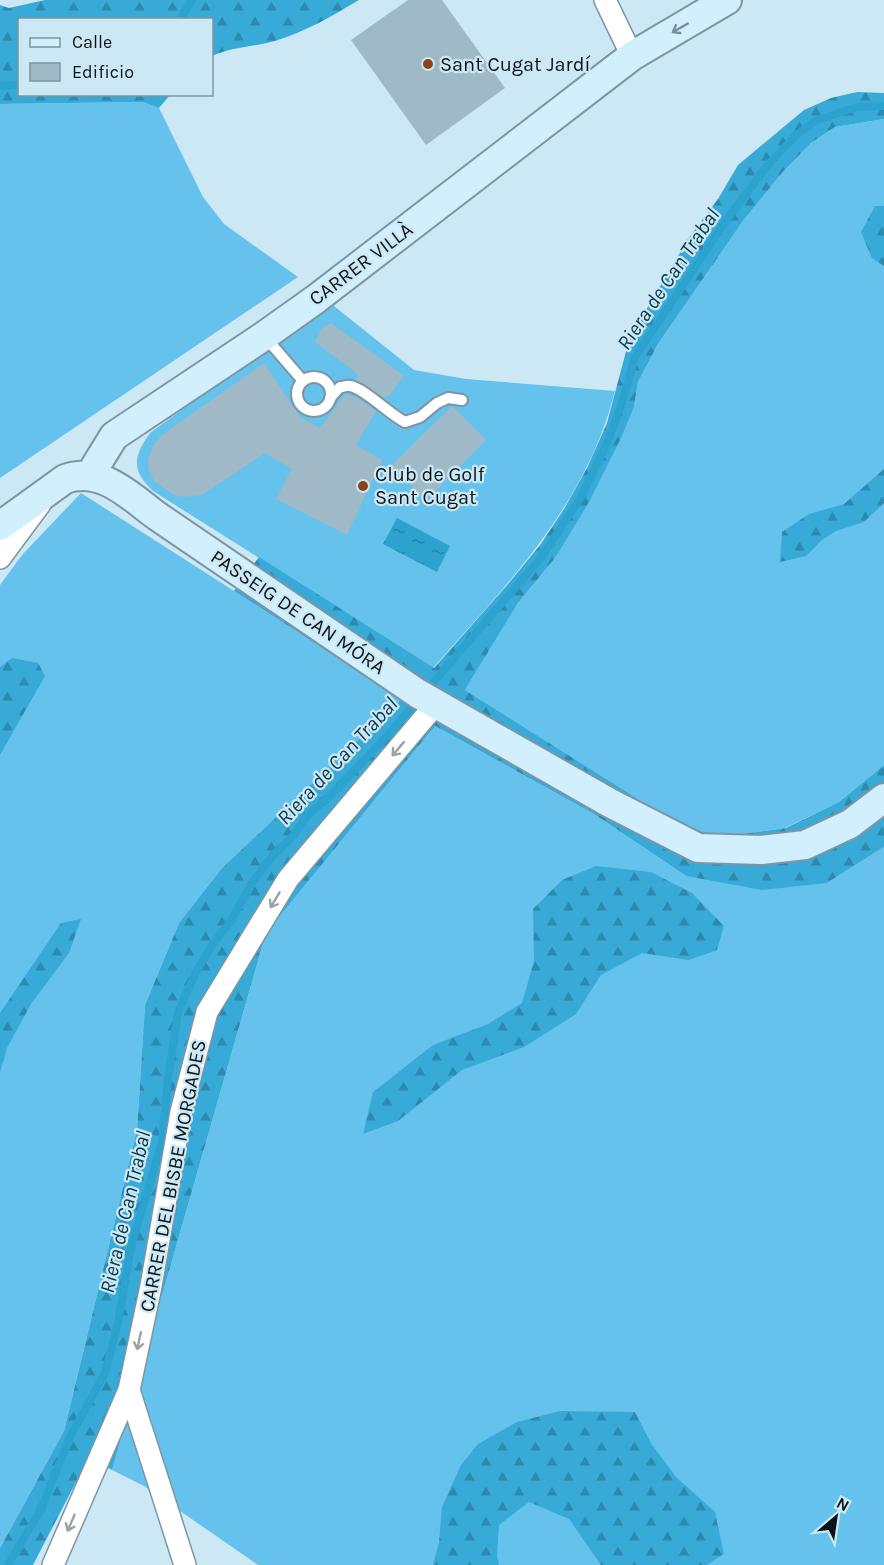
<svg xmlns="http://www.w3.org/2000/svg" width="884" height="1565" font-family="Karla,sans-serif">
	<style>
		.grass { fill: #64c2ec }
		.forest { fill: url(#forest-firs) }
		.water { fill: url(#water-ripples) }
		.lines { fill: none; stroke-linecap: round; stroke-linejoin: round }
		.stream { stroke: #2ca2cf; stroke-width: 8 }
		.building { fill: #a0b9c6 }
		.lane-casing { stroke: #7e96a3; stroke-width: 14 }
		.street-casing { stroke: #7e96a3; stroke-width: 24 }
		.secondary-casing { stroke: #7e96a3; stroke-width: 32 }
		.lane { stroke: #fff; stroke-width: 10 }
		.street { stroke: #fff; stroke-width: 21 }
		.secondary { stroke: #d1effc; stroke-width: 28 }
		.oneway { stroke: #788d96 }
		.oneway2 { stroke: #9da1a3 }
		.poi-dot { fill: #884418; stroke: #cde8f5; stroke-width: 2 }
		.labels { text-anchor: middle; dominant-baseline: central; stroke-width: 4.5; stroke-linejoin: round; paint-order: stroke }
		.poi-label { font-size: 20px; fill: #0b1519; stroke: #cde8f5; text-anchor: start }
		.street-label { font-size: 20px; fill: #0b1519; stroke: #cde8f5 }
		.water-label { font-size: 21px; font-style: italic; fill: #06384b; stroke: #cde8f5 }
	</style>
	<defs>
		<pattern id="forest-firs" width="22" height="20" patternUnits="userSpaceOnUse" patternTransform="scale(1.5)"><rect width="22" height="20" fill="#38aad8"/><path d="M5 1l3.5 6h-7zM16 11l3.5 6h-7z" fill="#2d89ae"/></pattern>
		<pattern id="water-ripples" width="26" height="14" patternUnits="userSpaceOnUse" patternTransform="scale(1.5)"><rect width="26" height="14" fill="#2ca2cf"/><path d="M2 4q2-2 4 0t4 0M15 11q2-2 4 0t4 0" fill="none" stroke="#2483a7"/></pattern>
	</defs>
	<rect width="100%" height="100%" fill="#cde8f5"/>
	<g class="grass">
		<path d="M143,102L159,108L203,197L224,224L298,277L0,478V104Z"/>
		<path d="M884,119V765L839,802L785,828L734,835L689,831L465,690L518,603L555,558L634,407L638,382L658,344L743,221L782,173L811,143L835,127Z"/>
		<path d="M329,302L414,370L466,379L615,391C586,505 509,582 433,668L153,491C131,470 133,457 150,433Z"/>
		<path d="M81,493L403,699L222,868L179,923L145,1005L137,1130L64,1431L0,1548V585L22,555Z"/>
		<path d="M435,726L594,814L686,876L827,883L884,847V1565H258L144,1486L112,1470L266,933Z"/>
	</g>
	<g class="forest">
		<path d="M45,0H359C332,16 305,32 275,41C253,47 232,47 212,56V20H20V94L170,95L159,108L143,102L0,104V5L9,8Z"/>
		<path d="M857,92L884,93V119L835,127L811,143L782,173L743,221L658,344L638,382L634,407L621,438L589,502L555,558L518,603L465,690L689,831L734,835L786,828L839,802L884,765V847L827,883L762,890L686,876L594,814L435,726L266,933L112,1470L89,1457L33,1565H0V1548L64,1431L137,1130L145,1005L179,923L222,868L402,699L234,591L259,557L434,668L508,584L540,545L564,509L587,468L607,423L628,344L636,327L688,239L718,199L738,165L804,110L831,98Z"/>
		<path d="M875,206H884V266L872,258L861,232Z"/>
		<path d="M884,469V503L864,522L836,531L822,540L806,556L780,562L782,532L809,514L844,504Z"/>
		<path d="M12,658L38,663L45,676L0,755V667Z"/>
		<path d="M596,866L651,872L692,893L724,926L717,950L689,960L642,953L601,975L576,1014L524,1047L462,1070L398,1121L363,1134L373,1092L433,1045L488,1024L522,1003L534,961L533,909L562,880Z"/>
		<path d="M81,919L69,953L31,1004L7,1048L0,1072V1013L61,923Z"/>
		<path d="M560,1411L635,1412L652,1445L677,1478L715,1512L724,1554L707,1565H601L569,1519L529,1502L499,1525L497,1556L499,1565H433L439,1542L442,1507L461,1465L478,1444L517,1422Z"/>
	</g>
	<path class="water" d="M397,518L450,546L437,572L383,544Z"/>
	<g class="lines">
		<g class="stream">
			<path d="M180,20L192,0"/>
			<path d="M0,86L20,84"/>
			<path d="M8,1565L41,1509L69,1439L105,1373L118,1323L131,1247L162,1142L168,1079L178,1012L197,970L213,944L232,919L252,883L273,855L294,835L306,817L336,790L386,737L540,559L581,497L605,448L621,406L635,357L725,222L766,167L796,135L817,120L857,107L884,106"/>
		</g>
	</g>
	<g class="building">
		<path d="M408,0H442L505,88L426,145L351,40Z"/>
		<path d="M331,323L404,376L388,397L386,395L384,398L356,380L359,375L315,342L321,329Z"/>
		<path d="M264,363L300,417L320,428L345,394L358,398L376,411L356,445L382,460L347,535L276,499L292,469L265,453L202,495L184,497L174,495L154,481L149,471L148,460L153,446L162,435Z"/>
		<path d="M452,406L486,440L426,500L391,466Z"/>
	</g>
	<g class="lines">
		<g class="lane-casing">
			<g id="lane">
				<path d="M266,338L303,381"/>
				<circle cx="314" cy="394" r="17"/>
				<path d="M330,398L340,387C344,387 347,385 350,386C364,388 389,414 405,422L420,417L437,403L448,398L462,400"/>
			</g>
		</g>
		<g class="street-casing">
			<g id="street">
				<path d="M605,0L632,56"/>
				<path d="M0,558L40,504"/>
				<path d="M129,1390L185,1565"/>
				<path d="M53,1565L129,1390L151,1286L181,1112L207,1012L288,879L436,704"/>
			</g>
		</g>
		<g class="secondary-casing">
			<g id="secondary">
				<path d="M90,475L114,436L264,336L316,299L632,56L727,0"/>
				<path d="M0,526L65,479C101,466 130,496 157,516L417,693L610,803L698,848L761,850L805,845L850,824L884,798"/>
			</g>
		</g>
		<use href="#lane" class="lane"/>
		<use href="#street" class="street"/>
		<use href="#secondary" class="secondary"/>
	</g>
	<defs><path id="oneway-shaft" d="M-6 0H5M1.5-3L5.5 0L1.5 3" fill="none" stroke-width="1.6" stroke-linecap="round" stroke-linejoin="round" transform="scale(1.5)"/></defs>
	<use class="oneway" href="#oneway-shaft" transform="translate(680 28) rotate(150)"/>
	<g class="oneway2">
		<use href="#oneway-shaft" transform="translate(398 749) rotate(130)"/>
		<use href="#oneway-shaft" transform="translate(275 900) rotate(121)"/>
		<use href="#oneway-shaft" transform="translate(139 1341) rotate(102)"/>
		<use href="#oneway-shaft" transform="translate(71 1523) rotate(113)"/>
	</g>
	<g class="poi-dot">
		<circle cx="428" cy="64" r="6"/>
		<circle cx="363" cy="486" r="6"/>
	</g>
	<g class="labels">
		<g class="poi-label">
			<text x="440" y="64">Sant Cugat Jardí</text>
			<text x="375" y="474">Club de Golf<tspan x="375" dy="23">Sant Cugat</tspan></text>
		</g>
		<g class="street-label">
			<text transform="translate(361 264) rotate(-37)">CARRER VILLÀ</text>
			<text transform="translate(298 612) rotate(34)">PASSEIG DE CAN MÓRA</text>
			<text transform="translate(173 1176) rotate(-79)">CARRER DEL BISBE MORGADES</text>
		</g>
		<g class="water-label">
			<text transform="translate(668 279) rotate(-56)">Riera de Can Trabal</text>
			<text transform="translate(337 761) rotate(-47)">Riera de Can Trabal</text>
			<text transform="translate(125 1212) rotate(-77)">Riera de Can Trabal</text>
		</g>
	</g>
	<rect x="18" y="18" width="195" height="78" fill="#cde8f5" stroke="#7f949d" stroke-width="1.5"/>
	<rect x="30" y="38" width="30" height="9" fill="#d1effc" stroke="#7f949d" stroke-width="1.5"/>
	<text x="72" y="48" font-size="18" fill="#0b1519">Calle</text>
	<rect x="30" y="63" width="30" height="18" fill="#a0b9c6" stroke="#7f949d" stroke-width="1.5"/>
	<text x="72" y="78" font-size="18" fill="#0b1519">Edificio</text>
	<g transform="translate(836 1517) rotate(29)" stroke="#cde8f5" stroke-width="4.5" paint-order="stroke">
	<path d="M0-4.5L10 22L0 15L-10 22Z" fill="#0b1519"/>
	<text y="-9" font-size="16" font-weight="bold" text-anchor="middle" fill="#0b1519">N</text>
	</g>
</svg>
